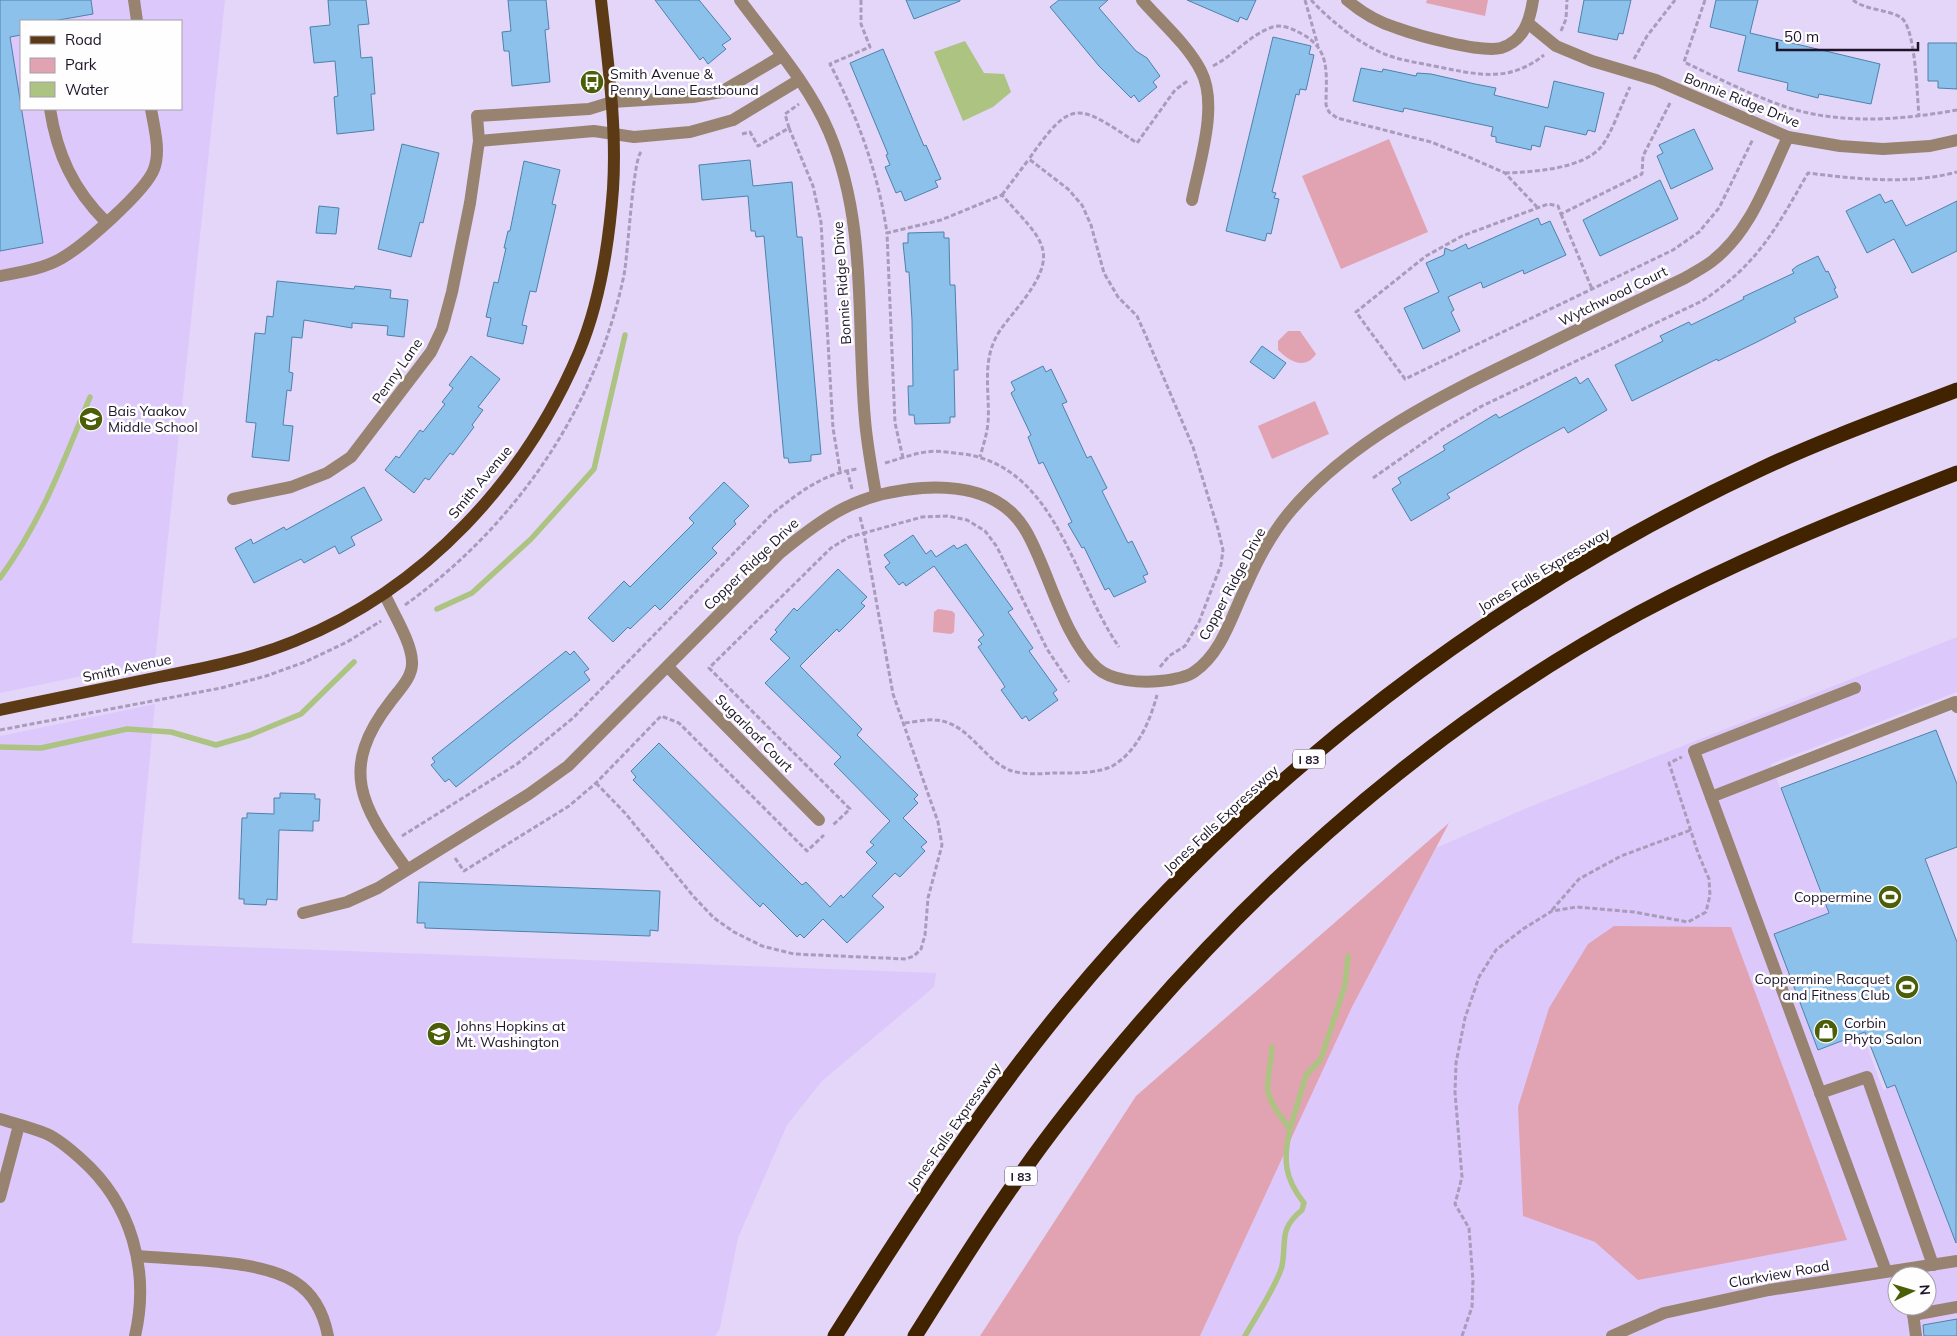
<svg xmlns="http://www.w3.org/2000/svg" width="1957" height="1336" font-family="Mulish,sans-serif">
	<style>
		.built { fill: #ddc8fc; fill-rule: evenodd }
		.green { fill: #e1a3b2 }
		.water { fill: #adc381 }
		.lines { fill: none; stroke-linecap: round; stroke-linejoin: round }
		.stream { stroke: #adc381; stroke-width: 5.5 }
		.building { fill: #8cc1ec; stroke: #4e81a9 }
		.path { stroke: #a89cba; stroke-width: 3; stroke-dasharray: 5 2.5; stroke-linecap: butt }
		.minor { stroke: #988371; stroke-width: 12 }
		.major { stroke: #5d3a16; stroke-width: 12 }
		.highway { stroke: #422300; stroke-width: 15 }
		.labels { text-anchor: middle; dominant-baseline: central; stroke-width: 5; stroke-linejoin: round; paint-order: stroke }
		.shield { fill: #fefefe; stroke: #605a69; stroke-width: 1 }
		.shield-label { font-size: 12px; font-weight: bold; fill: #1d1429 }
		.poi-label { font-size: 14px; fill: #1d1429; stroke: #fefefe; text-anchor: start }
		.street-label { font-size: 14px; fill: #1d1429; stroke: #fefefe }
	</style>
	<rect width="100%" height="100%" fill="#e4d6f9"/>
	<g class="built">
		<path d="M0,0H225L155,661L0,693ZM21,21H181V109H21Z"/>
		<path d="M1957,637V692L1771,764L1873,1031L1863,1035L1883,1090L1895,1085L1952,1234L1957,1233V1336H1200L1352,1007L1436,848L1529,807ZM1897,1276H1927V1306H1897Z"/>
		<path d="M155,704L132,943L936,973L934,987L822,1081L787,1125L738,1238L720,1328L715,1336H0V736Z"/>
	</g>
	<g class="green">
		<path d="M1427,0H1488L1485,16L1426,3Z"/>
		<path d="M1389,139L1428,232L1341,269L1302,176Z"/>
		<path d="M1288,331H1300L1316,354C1305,370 1290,362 1278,350V341Z"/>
		<path d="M1315,401L1329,434L1272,459L1258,426Z"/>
		<path d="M938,609L952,611L955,614L954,632L951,634L933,632L934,612Z"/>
		<path d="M1449,823L1352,1007L1200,1336H980L1136,1096Z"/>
		<path d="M1614,926L1731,927L1847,1240L1638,1280L1595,1242L1523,1216L1518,1107L1549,1008L1588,944Z"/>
	</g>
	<path class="water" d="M965,41L984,73L1004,74L1011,92L993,107L963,121L934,52Z"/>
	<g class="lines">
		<g class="stream">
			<path d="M0,578C42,520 63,463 90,397"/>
			<path d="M437,609L472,593L531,539L594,469L625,335"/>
			<path d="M0,747L41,748L127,729L171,732L216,745L250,735L301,714L354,662"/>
			<path d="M1290,1129L1306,1075L1321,1059L1345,985L1348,956"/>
			<path d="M1245,1336C1254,1320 1278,1283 1282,1266C1287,1240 1278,1230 1302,1210L1304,1203C1284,1178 1283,1159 1290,1129C1259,1089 1268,1093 1272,1047"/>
		</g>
	</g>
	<g class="building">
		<path d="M0,0H91L93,14L53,21H21V35L10,37L43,243L0,251Z"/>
		<path d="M328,0H366L369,24L358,25L361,58L372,57L375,94H371L374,130L337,134L334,97L338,96L335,61L314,63L310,27L330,25Z"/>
		<path d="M508,0H546L549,29L545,30L550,82L512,86L509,51H504L502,32L511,31Z"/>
		<path d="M655,0H699L731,39L722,45L726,49L708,64L703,57L700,60Z"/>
		<path d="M906,0H960V1L914,19Z"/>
		<path d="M1059,0H1108L1099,8L1136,51L1147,58L1160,76L1153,82L1157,87L1139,102L1134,95L1131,98L1099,66L1050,7Z"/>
		<path d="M1187,0H1256L1247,20L1240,17L1238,22Z"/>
		<path d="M1584,0H1631L1623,34L1619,33L1617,40L1578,32Z"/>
		<path d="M1716,0H1758L1750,33L1880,64L1871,104L1819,94L1818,98L1787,90L1788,83L1738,71L1746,36L1710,27Z"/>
		<path d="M1273,37L1311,46L1309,54L1314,55L1306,90L1300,89L1299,95L1296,94L1272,192L1276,193L1274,198L1279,199L1271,234L1267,233L1265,241L1226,231Z"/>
		<path d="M1928,43H1957V89L1938,88V81H1928Z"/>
		<path d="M883,49L924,146L926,145L941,179L935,181L938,187L905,201L901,191L896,193L885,167L890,165L886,155L888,154L850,63Z"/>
		<path d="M1361,68L1382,72L1383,69L1416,76L1417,73L1431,74L1475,84L1496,88L1494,95L1548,108L1554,81L1604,93L1595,132L1588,130L1586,135L1545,126L1540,147L1532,145L1531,150L1496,142V137L1491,136L1493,127L1404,108L1403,112L1353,101Z"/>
		<path d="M1694,129L1713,169L1671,189L1657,156L1663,153L1659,145Z"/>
		<path d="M402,144L439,153L423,223L420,222L411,257L378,249Z"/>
		<path d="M750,160L753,186L792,182L797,237H802L821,454L811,455V461L789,463L788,458H784L764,236L756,237L755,231H751L748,196L702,200L699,165Z"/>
		<path d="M524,161L560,170L552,204L556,205L536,292L530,291L522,325L527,326L523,344L487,336L491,318L486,317L494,282L498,283L506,248H504L508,231H510Z"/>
		<path d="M1660,180L1678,219L1600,256L1583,220Z"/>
		<path d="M1880,194L1885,203L1892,200L1906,226L1957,201V251L1912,273L1894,239L1867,253L1846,211Z"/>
		<path d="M319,206L339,208L336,234L316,233Z"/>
		<path d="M1538,218L1541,225L1550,221L1566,255L1524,274L1523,270L1483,288L1481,282L1448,297L1454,310L1451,312L1460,331L1423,349L1404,308L1439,292L1426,263L1444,255L1445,248L1452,251L1466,244L1468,249Z"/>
		<path d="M944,232V238H949L950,285H955L958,370H954L955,417H950V423L915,424L914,415H909L908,386H913L912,320L909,272H906L903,243H908V233Z"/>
		<path d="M1818,256L1826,272L1828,271L1836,288L1834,289L1838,297L1794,318L1796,322L1757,342L1718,361L1717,359L1632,401L1615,365L1663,341L1660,336L1689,322L1691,325L1744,299L1743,297L1794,273L1792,270L1797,266Z"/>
		<path d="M277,281L354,289L355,286L391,290L390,298L408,300L404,337L387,335L388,326L352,323V328L304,320L302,338L292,337L289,372L293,373L291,391L287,390L283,425L293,426L289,461L252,457L256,423L246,422L255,333L265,334L267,316L273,317Z"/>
		<path d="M1262,346L1286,363L1274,379L1250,362Z"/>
		<path d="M471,356L500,379L478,407L483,410L472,425L474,427L453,455L450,453L429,480L425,478L414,493L385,470L396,456L399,458L420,430L423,432L445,404L442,402L453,388L449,385Z"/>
		<path d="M1043,366L1046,372L1051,369L1067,402L1062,404L1087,458L1091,456L1107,488L1102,491L1128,543L1132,541L1148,574L1143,576L1146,582L1114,597L1109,588L1105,590L1084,547L1082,548L1068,524L1072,522L1043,462L1039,464L1028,437L1031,435L1011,393L1015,390L1011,382Z"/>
		<path d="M1576,377L1580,384L1588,378L1607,410L1568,433L1564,427L1526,448L1447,494L1450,498L1411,521L1392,489L1401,483L1398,478L1445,450L1443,446L1496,414L1499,418Z"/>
		<path d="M724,482L749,506L734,521L736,524L712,548L717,553L660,610L655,605L630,629L628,627L613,642L588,618L624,581L630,587L694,523L689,518Z"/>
		<path d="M364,487L382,520L351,537L355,545L339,554L335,546L304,563L301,559L254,583L235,548L251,539L253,544L284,527L286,530Z"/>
		<path d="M913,535L926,554L931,550L936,557L954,545L957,549L966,544L1013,609L1008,612L1033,648L1029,651L1057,690L1053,693L1058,700L1029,721L1026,716L1022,719L1001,690L1005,687L1002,682L978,647L982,644L978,640L984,635L934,566L906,586L903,582L899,585L885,567L890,563L884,555Z"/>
		<path d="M838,569L867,597L861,603L865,606L839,632L837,629L800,666L862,729L857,735L918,795L914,799L918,803L903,818L927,842L921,847L925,851L900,877L895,873L872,896L884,907L847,943L823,919L804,938L800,934L797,937L763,903L760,907L700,848L633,780L636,777L631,771L659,743L802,885L806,882L830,907L841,895L843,898L877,863L866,852L874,845L870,842L890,821L834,764L841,757L765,683L790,658L770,639L777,632L775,630L794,608L797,611Z"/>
		<path d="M566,651L570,655L574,651L589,669L584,672L590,680L456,787L449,779L445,782L431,765L435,762L432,758Z"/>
		<path d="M1936,730L1957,784V847L1925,859L1957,942L1956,1243L1895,1085L1887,1088L1865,1032L1818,1050L1774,934L1829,913L1781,788Z"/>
		<path d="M280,793L315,794V799H320L319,821H313V831L279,830L277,900L267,899L266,905L244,904V899H239L242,818H247V813L274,814V798H280Z"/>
		<path d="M419,882L660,891L658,931L650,930V936L425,928V923H417Z"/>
		<path d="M1957,1319V1336H1924L1923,1325Z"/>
	</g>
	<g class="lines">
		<g class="path">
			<path d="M861,0V24L870,47L830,64C858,118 878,172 887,233"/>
			<path d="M1305,0L1318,46"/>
			<path d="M1311,0C1330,20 1353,39 1378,51C1396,60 1415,62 1434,66C1475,74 1508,84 1544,55"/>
			<path d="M1705,0L1684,62C1718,78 1751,95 1786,107C1842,125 1901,120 1957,110"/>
			<path d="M1853,0C1865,10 1886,9 1900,17C1916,25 1917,97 1919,116"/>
			<path d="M1561,31L1566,19L1567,0"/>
			<path d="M1634,59L1647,36L1675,0"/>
			<path d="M1213,66C1234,55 1249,36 1270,28C1278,24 1289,27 1296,31C1332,47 1326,72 1326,105L1329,112L1337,118L1431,142L1471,158L1505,173L1537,207"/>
			<path d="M1670,103L1643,156L1642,174L1561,214L1558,206L1548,204L1462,236L1426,256L1356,312L1405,379L1673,250L1699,232L1719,208L1753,139"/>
			<path d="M789,128L813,186L821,222L833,428L840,471"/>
			<path d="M742,134L750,132L758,146L789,128L785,114L799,104"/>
			<path d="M1505,173C1533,172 1582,169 1601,147C1611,135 1622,103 1630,87"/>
			<path d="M1002,195L1029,159"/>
			<path d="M1561,214L1592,289"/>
			<path d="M903,458L895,423L887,233L941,220L1002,195C1042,241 1063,250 1019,306C1010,318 998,330 993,344C983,369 990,397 988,423C987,434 983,446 980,457"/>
			<path d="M885,463C899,459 912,454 926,452C938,450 952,453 964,454C1057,468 1073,581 1119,647"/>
			<path d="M847,470L852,489"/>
			<path d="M1373,478L1443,429L1482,406L1702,301C1758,264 1775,230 1808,173C1857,179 1908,185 1957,172"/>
			<path d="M860,517L864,533L922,517L948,516L967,520L985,531L997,547L1047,649L1069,682"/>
			<path d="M405,605C515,526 596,409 624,275C628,254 633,160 641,152"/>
			<path d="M1160,667L1169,656L1185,646L1199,622L1221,565L1223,550L1218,529L1193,447L1146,336L1137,316L1118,297L1104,273L1091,225L1082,205L1068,189L1029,159C1072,97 1078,104 1137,143L1175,90L1189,80"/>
			<path d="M905,723C914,722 926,719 935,720C968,722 982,758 1009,770C1022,775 1040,774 1054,773C1072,773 1099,774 1114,765C1138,750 1150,721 1157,695"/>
			<path d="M0,730L221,688L266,676L305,662L347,642L381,621"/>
			<path d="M596,783L625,813L694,897L714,918L734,932L762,946L794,954L906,959L914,956L921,949L925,935L928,898L942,845L938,822L893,694L864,533L849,537L831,548L709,668L850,809L833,825"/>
			<path d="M402,836L517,764L573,718L771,515C798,493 822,474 857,469"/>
			<path d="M455,858L464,871L569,806L596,783L661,716L679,723L807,851L824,835"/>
			<path d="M1552,910L1579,879L1621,856L1691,830"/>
			<path d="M1462,1336L1472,1307L1473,1281L1469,1228L1455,1204L1462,1177L1455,1092L1456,1063L1465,1018L1479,977L1496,950L1523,929L1552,911L1577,907L1634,912L1688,922L1706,912L1710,895L1709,879L1698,853L1669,763L1682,757"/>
		</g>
		<g class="minor">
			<path d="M134,0L137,21"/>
			<path d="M740,0C771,42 808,83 829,132C868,224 856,323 865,420C867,445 872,470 876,495"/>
			<path d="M1142,0C1161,22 1188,45 1201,71C1219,105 1199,164 1192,200"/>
			<path d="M1347,0C1361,12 1380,23 1397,28C1419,36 1481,53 1501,48C1524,41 1530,20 1533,0"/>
			<path d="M1529,24L1556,46L1592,61L1656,80L1788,137L1840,146L1883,149L1930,146L1957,140"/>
			<path d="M50,109C57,154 73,189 106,222"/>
			<path d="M479,141L594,131L634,137L690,132L733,120L799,80"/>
			<path d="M0,276C21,272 43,269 62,258C83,246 146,191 154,169C161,151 154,127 151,109"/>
			<path d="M233,499L291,487L327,473L351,457L431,352L442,329L452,292L470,203L479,141L477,116L589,109L612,102L693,97L721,92L782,56"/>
			<path d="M385,595C393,613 412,643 412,662C413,677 399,690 391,701C338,769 361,806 406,868"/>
			<path d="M668,667L819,820"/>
			<path d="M1855,688L1694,751L1886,1271"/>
			<path d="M1711,797L1955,702L1957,707"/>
			<path d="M303,913L347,902L378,888L529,794L568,766L779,554C827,514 858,493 922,488C953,486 987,490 1011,512C1025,525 1032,542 1039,558C1054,592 1069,643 1097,668C1111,681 1141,683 1160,681C1170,680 1185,678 1194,672C1222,653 1232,615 1246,586C1257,561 1270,536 1288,514C1351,438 1447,393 1534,351C1584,326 1635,302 1685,278C1693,273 1703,268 1711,262C1751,232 1767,181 1788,137"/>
			<path d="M1820,1093L1867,1077L1933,1265"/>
			<path d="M0,1119C16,1124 32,1128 47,1134C60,1140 71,1150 81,1159C132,1204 150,1271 135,1336"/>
			<path d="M0,1197L19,1125"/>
			<path d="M138,1256C180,1260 261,1259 295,1282C314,1294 324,1315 328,1336"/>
			<path d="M1912,1306L1916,1336"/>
			<path d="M1913,1315L1957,1307"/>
			<path d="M1612,1336L1664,1313L1769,1290L1957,1261"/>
		</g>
		<path class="major" d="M0,710C53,699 106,688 159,677C205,668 251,659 295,641C424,589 525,480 579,352C600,302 609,243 613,189C617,126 608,63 601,0"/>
		<g class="highway">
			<path d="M835,1336C908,1221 981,1107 1068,1002C1255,776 1496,593 1761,469C1825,439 1892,415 1957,390"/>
			<path d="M915,1336C963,1260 1011,1183 1067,1112C1223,911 1415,734 1639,613C1742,558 1849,515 1957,473"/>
		</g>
	</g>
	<defs>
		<g id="bus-disc" transform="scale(1.25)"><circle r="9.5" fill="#4a5f08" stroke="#fefefe"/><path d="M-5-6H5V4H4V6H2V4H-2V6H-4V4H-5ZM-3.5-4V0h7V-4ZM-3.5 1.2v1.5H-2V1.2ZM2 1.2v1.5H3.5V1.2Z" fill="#fff"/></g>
		<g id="school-disc" transform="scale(1.25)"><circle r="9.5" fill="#4a5f08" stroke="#fefefe"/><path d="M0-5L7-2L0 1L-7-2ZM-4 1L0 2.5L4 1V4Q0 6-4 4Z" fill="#fff"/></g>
		<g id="stadium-disc" transform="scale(1.25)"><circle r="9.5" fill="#4a5f08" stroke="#fefefe"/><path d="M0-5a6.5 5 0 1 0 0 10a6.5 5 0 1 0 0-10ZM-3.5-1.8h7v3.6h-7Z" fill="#fff"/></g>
		<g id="shop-disc" transform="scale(1.25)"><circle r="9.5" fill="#4a5f08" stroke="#fefefe"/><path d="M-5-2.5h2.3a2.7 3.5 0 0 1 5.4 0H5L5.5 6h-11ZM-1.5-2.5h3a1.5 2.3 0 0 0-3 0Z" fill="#fff"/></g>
		<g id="university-disc" transform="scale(1.25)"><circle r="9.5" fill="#4a5f08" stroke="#fefefe"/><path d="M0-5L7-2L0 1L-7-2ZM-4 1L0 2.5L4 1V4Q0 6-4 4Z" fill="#fff"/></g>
	</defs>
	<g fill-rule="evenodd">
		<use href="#bus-disc" x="592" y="82"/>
		<use href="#school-disc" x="91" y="419"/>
		<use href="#stadium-disc" x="1890" y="897"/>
		<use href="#stadium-disc" x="1907" y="987"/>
		<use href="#shop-disc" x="1826" y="1031"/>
		<use href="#university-disc" x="439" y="1034"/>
	</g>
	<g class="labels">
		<g class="shield">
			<rect x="1293" y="749.5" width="32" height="19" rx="4"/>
			<rect x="1005" y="1166.5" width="32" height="19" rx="4"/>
		</g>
		<g class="shield-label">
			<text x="1309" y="759">I 83</text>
			<text x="1021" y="1176">I 83</text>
		</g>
		<g class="poi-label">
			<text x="610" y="74">Smith Avenue &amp;<tspan x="610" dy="16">Penny Lane Eastbound</tspan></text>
			<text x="108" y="411">Bais Yaakov<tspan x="108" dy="16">Middle School</tspan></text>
			<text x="1872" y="897" text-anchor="end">Coppermine</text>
			<text x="1890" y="979" text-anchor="end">Coppermine Racquet<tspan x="1890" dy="16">and Fitness Club</tspan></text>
			<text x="1844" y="1023">Corbin<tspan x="1844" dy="16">Phyto Salon</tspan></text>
			<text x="456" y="1026">Johns Hopkins at<tspan x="456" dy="16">Mt. Washington</tspan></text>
		</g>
		<g class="street-label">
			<text transform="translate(1742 100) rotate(22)">Bonnie Ridge Drive</text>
			<text transform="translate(842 283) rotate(-94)">Bonnie Ridge Drive</text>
			<text transform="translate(1613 296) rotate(-26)">Wytchwood Court</text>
			<text transform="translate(397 371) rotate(-55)">Penny Lane</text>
			<text transform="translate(480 482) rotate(-50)">Smith Avenue</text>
			<text transform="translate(751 564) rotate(-44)">Copper Ridge Drive</text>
			<text transform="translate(1544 570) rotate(-31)">Jones Falls Expressway</text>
			<text transform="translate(1232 584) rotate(-62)">Copper Ridge Drive</text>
			<text transform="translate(127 668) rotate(-12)">Smith Avenue</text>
			<text transform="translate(754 733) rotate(45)">Sugarloaf Court</text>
			<text transform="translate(1221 819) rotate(-43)">Jones Falls Expressway</text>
			<text transform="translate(954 1126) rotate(-55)">Jones Falls Expressway</text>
			<text transform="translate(1779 1274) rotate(-10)">Clarkview Road</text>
		</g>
	</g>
	<rect x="20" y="20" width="162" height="90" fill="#fefefe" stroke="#a4a0a9"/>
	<rect x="30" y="36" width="25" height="8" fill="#5d3a16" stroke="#a4a0a9"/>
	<text x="65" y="45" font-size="15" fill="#1d1429">Road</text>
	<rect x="30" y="58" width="25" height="15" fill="#e1a3b2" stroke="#a4a0a9"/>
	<text x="65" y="70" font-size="15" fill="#1d1429">Park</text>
	<rect x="30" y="82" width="25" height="15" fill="#adc381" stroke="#a4a0a9"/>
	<text x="65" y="95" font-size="15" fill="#1d1429">Water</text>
	<g transform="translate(1912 1291) rotate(85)"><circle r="24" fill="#fefefe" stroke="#a4a0a9"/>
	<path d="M0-4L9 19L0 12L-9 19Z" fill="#4a5f08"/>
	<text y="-8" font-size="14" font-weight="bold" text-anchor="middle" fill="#1d1429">N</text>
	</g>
	<path d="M1777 42v8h141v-8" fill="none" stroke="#1d1429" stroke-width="2.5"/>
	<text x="1784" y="42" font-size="15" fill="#1d1429" stroke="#fefefe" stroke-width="4" paint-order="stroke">50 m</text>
</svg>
